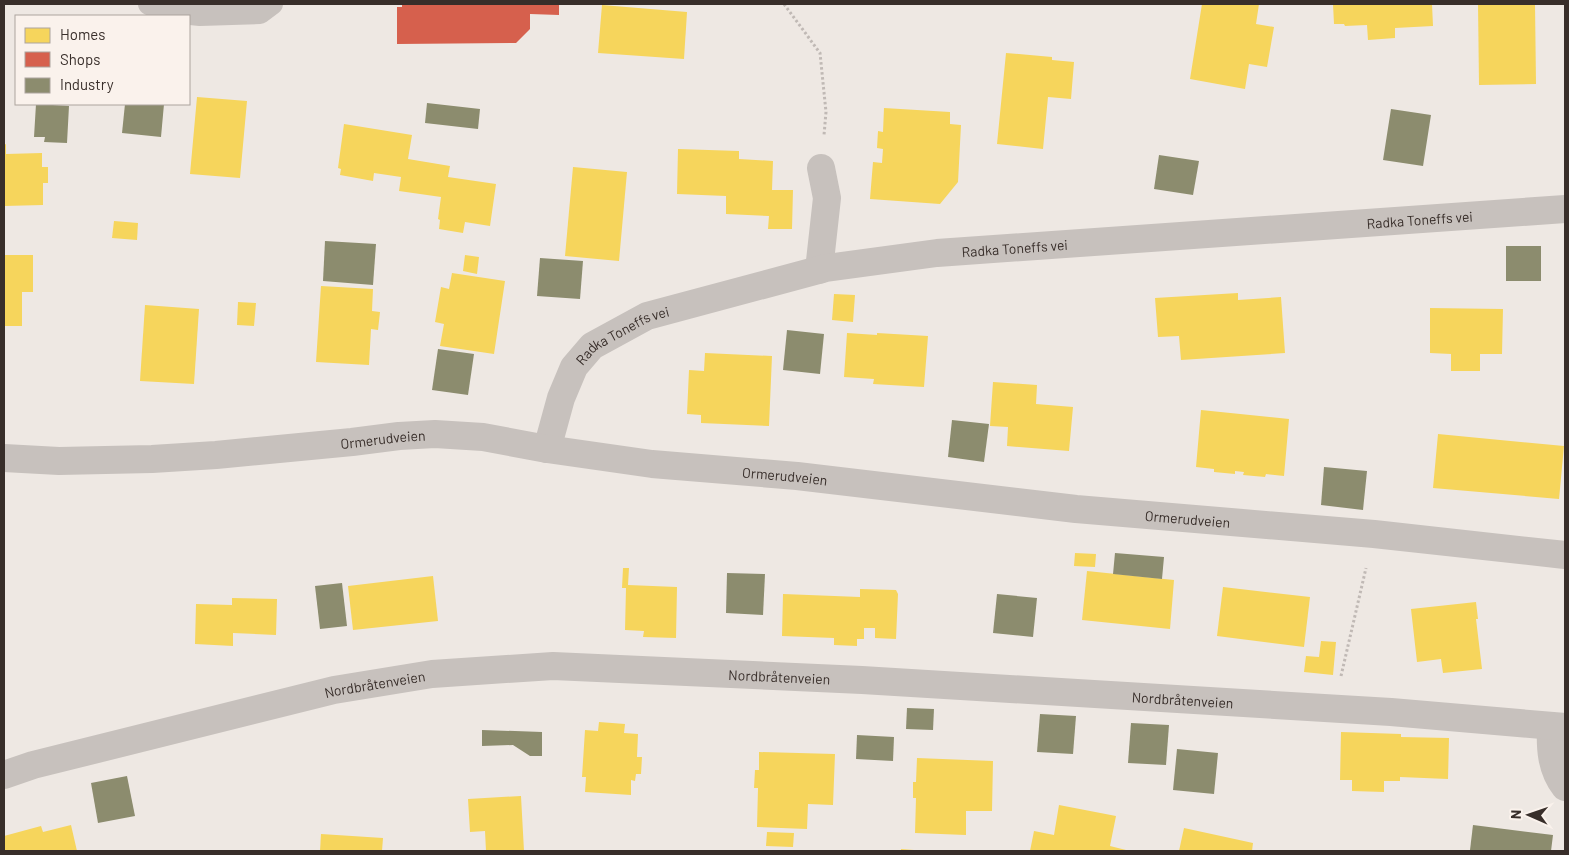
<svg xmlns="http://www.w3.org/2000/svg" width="1569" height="855" font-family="Barlow,sans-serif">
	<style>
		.homes { fill: #f6d55c }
		.shops { fill: #d6604d }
		.industry { fill: #8c8c6e }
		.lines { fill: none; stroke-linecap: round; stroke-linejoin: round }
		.path { stroke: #c0b9b5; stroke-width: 3; stroke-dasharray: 2.5 2.5; stroke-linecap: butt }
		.lane { stroke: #c7c1bd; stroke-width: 22 }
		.street { stroke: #c7c1bd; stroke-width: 28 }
		.labels { text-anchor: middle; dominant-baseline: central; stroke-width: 5; stroke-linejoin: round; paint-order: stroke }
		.street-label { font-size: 14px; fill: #382e2a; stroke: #faf2ec }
	</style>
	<rect width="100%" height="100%" fill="#eee8e3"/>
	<g class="homes">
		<path d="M1202,4H1259L1256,24L1274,27L1267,67L1249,64L1245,89L1190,79Z"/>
		<path d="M1333,4H1432L1433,26L1395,28V38L1368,40L1367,25L1345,26L1344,24H1334Z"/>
		<path d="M1478,4H1535L1536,84L1479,85Z"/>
		<path d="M602,5L687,12L684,59L598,53Z"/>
		<path d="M1006,53L1052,57V60L1074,62L1071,99L1048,97L1043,149L997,144Z"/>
		<path d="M197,97L247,101L240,178L190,174Z"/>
		<path d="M884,108L950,112V124L961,125L958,182L940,204L870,199L873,162L882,163L883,149L877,148L878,131L883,132Z"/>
		<path d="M344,124L412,135L408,159L450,166L448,177L496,184L490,226L465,222L463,233L439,229L440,220L438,219L441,197L399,191L401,177L374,173L373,181L340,175L341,169L338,168Z"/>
		<path d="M6,144V154L42,153V167H48V183H43V205L4,206V145Z"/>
		<path d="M678,149L739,151V159L773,161L772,190H793L792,229H768L769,216L726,214V196L677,194Z"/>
		<path d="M573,167L627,172L619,261L565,256Z"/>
		<path d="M114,221L138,223L137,240L112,238Z"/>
		<path d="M4,255H33V292H22V326H4Z"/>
		<path d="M465,255L479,257L477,274L463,271Z"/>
		<path d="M452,273L505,281L494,354L440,346L444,324L435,322L441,287L449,289Z"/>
		<path d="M321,286L373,289L372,311L380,312L378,330L371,329L369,365L316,362Z"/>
		<path d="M1238,293V300L1281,297L1285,353L1181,360L1179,336L1158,337L1155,298Z"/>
		<path d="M834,294L855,295L853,322L832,320Z"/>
		<path d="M238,302L256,303L254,326L237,325Z"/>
		<path d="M145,305L199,309L194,384L140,381Z"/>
		<path d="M1430,308L1503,309L1502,354H1480V371H1451V354L1430,353Z"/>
		<path d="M847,333L877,335V333L928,336L924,387L873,384L874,379L844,377Z"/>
		<path d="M705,353L772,356L769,426L701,423V415L687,414L689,370L704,371Z"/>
		<path d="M993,382L1037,385L1036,404L1073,407L1069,451L1007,446L1008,427L990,426Z"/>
		<path d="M1201,410L1289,419L1284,476L1266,474L1265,477L1243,475L1244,472L1235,471V474L1214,472V469L1196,467Z"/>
		<path d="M1438,434L1564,446L1559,499L1433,488Z"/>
		<path d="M1075,553L1096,554L1095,567L1074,566Z"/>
		<path d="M623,568H629L628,585L677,587L676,638L643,637L644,631L625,630L626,588H622Z"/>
		<path d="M1087,571L1174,580L1170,629L1082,620Z"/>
		<path d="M433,576L438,621L353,630L348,586Z"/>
		<path d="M1223,587L1310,597L1304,647L1217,636Z"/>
		<path d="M860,589L896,590L898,594L896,639L875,638V628H864V639H857V646L834,645V638L782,636L783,594L860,597Z"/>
		<path d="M232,598L277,599L276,635L233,633V646L195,644L196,604L232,605Z"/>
		<path d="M1476,602L1478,619H1476L1482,669L1443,673L1441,659L1417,662L1411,609Z"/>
		<path d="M1321,641L1336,642L1333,675L1304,672L1306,656L1319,657Z"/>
		<path d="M599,722L625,724L624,733L638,734L637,757H642L641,774H636L635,781L631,780V795L585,792L586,777H582L585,730L598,731Z"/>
		<path d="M1341,732L1401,734V737L1449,738L1448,779L1400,777V781H1384V792L1352,791V780H1340Z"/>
		<path d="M759,752L835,754L833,805L808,804L807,829L757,827L758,788H754L755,770H759Z"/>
		<path d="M917,758L993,761L992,811H966V835L915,833L916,798H913V782H916Z"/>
		<path d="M521,796L524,851H486L485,831L470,832L468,799Z"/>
		<path d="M1059,805L1116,816L1110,846L1130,851H1030L1034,831L1054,835Z"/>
		<path d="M71,825L77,851H4V836L41,826L43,832Z"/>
		<path d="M1184,828L1253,843L1252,851H1179Z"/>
		<path d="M767,832L794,833L793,847L766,846Z"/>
		<path d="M321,834L383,838L382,851H320Z"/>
		<path d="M901,849L914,850V851H901Z"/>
	</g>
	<path class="shops" d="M402,4H559V15L530,14V29L516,43L397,44V7H402Z"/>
	<g class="industry">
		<path d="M427,103L480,109L478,129L425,123Z"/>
		<path d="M36,104L69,106L67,143L44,142L45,137H34Z"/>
		<path d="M125,104H164L161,137L122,133Z"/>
		<path d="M1391,109L1431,115L1423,166L1383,160Z"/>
		<path d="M1159,155L1199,161L1193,195L1154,189Z"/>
		<path d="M325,241L376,244L373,285L323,281Z"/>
		<rect x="1506" y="246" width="35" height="35"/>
		<path d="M540,258L583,261L580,299L537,296Z"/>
		<path d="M787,330L824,334L820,374L783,370Z"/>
		<path d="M438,349L474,354L468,395L432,390Z"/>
		<path d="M952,420L989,424L984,462L948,457Z"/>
		<path d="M1324,467L1367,471L1363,510L1321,505Z"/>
		<path d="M1115,553L1164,557L1162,579L1113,574Z"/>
		<path d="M727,573L765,574L763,615L726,613Z"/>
		<path d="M342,583L347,626L320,629L315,586Z"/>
		<path d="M997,594L1037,598L1033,637L993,633Z"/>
		<path d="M907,708L934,709L933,730L906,729Z"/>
		<path d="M1040,714L1076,716L1073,754L1037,752Z"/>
		<path d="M1131,723L1169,725L1166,765L1128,763Z"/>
		<path d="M482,730L542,732V756H530L513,745L482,746Z"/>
		<path d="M857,735L894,737L893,761L856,759Z"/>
		<path d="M1177,749L1218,753L1214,794L1173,790Z"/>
		<path d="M127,776L135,816L98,823L91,783Z"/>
		<path d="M1473,825L1553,835L1551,851L1470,850Z"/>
	</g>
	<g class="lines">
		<g class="path">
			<path d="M784,4L820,53L826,112L824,135"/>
			<path d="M1341,676L1366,568"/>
		</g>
		<path class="lane" d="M149,4L162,11L200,15L260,13L272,4"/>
		<g class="street">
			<path d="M819,270L827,198L821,168"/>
			<path id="s1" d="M547,449L561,398L574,367L592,346L647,316L826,268L937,253L1565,209"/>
			<path id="s2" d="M4,458L59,461L152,459L216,455L352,442L399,436L435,434L483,437L547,449L652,464L797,476L1076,509L1374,534L1565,555"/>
			<path d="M1551,726C1550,748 1551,769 1565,787"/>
			<path id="s3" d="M4,775L33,765L334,690L432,674L553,666L862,680L1391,712L1565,727"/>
		</g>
	</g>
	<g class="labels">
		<g class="street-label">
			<text stroke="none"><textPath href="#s1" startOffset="958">Radka Toneffs vei</textPath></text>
			<text stroke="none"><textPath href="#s1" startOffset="552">Radka Toneffs vei</textPath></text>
			<text stroke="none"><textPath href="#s1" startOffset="146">Radka Toneffs vei</textPath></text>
			<text stroke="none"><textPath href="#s2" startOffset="380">Ormerudveien</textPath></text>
			<text stroke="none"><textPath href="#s2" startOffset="785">Ormerudveien</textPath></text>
			<text stroke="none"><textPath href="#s2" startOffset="1190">Ormerudveien</textPath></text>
			<text stroke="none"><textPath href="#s3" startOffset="788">Nordbråtenveien</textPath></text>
			<text stroke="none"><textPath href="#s3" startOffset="382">Nordbråtenveien</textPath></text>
			<text stroke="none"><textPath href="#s3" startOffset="1192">Nordbråtenveien</textPath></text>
		</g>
	</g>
	<rect width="1569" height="855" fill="none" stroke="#382e2a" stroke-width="10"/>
	<rect x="15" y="15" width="175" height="90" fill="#faf2ec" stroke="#aca49e"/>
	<rect x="25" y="28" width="25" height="15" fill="#f6d55c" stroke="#aca49e"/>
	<text x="60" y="40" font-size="15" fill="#382e2a">Homes</text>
	<rect x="25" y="52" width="25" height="15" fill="#d6604d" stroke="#aca49e"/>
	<text x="60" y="65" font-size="15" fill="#382e2a">Shops</text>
	<rect x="25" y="78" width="25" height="15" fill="#8c8c6e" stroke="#aca49e"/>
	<text x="60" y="90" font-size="15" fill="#382e2a">Industry</text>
	<g transform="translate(1529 815) rotate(272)" stroke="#faf2ec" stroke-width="4" paint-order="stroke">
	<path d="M0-4L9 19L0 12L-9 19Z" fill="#382e2a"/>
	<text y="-8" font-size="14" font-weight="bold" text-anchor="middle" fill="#382e2a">N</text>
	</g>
</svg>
